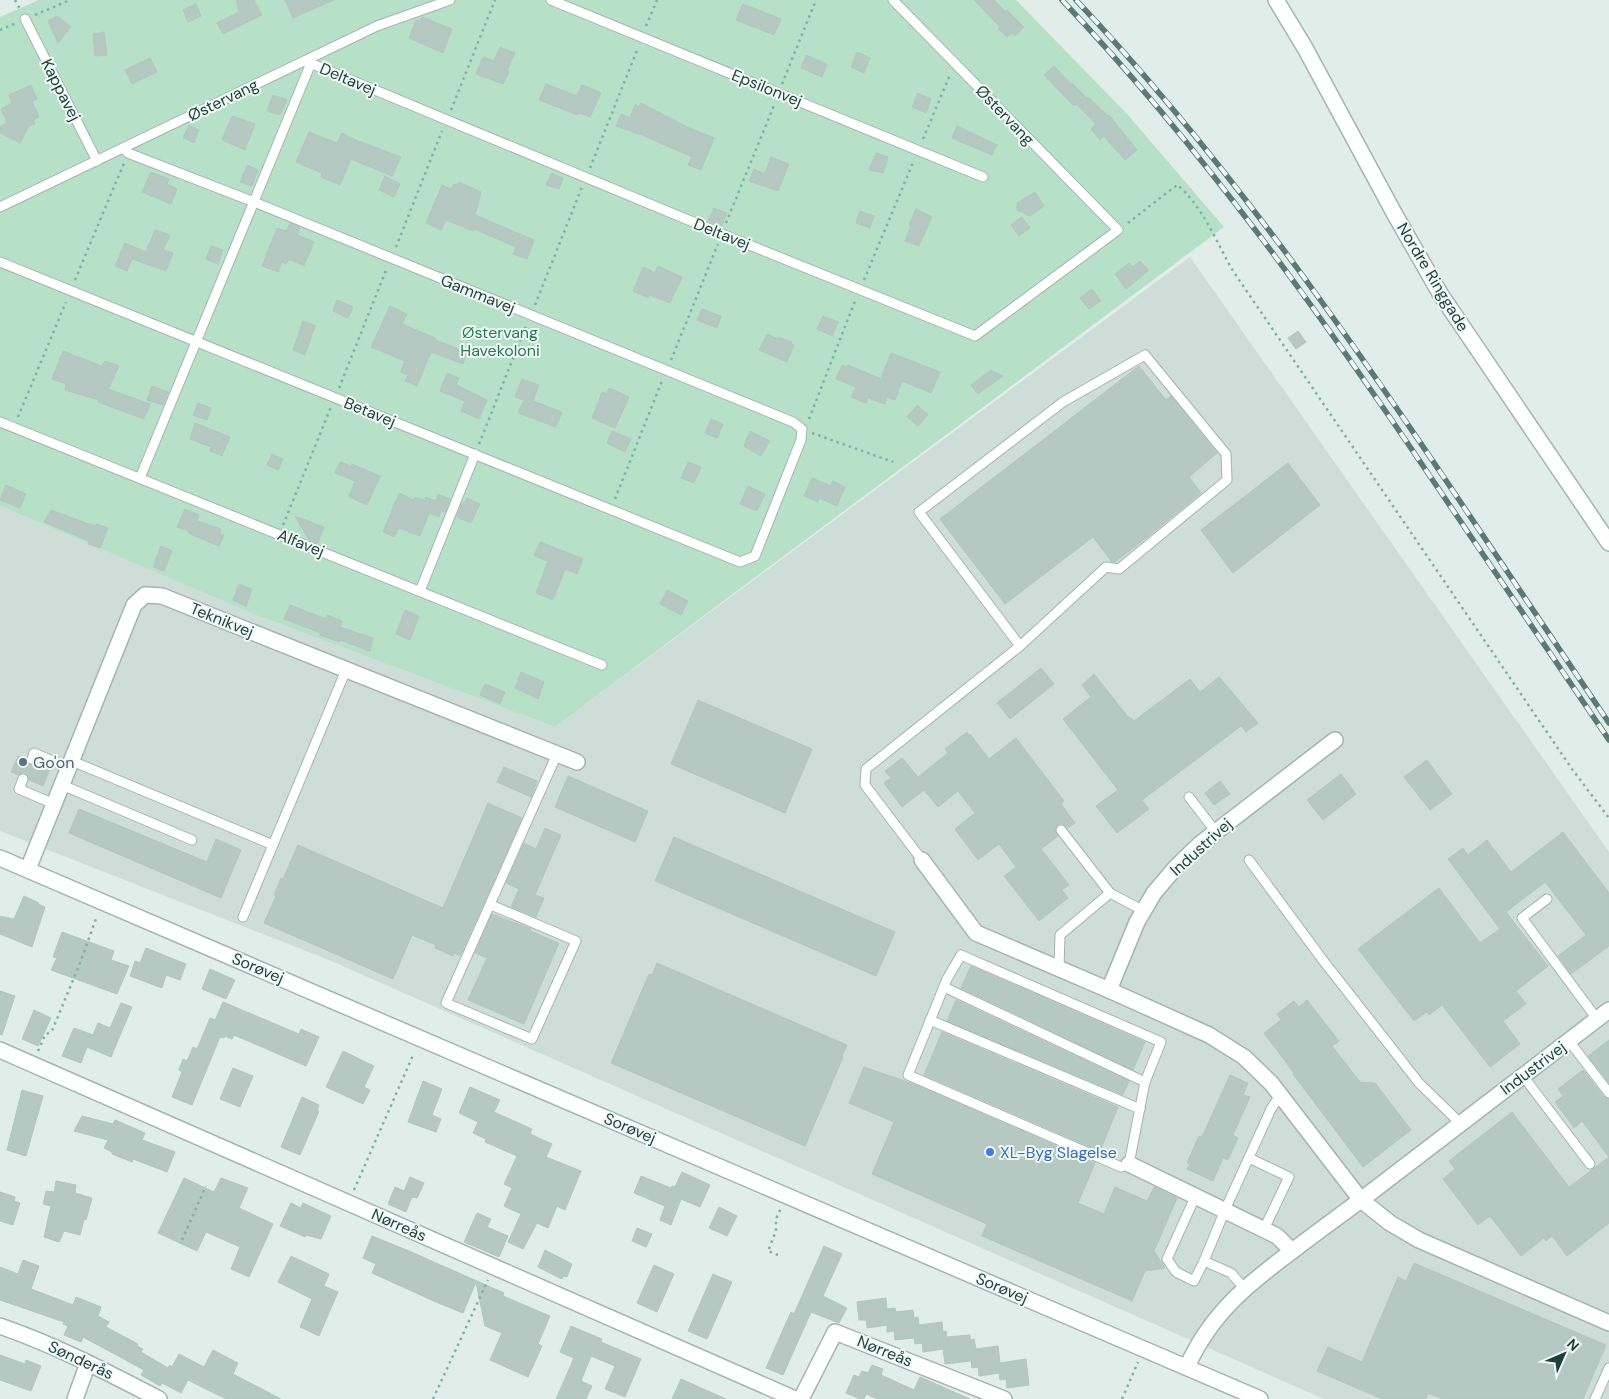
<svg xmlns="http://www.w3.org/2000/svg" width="1609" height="1399" font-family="'DM Sans',sans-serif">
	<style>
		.built { fill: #ceddd8 }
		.green { fill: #b6e0c7 }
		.building { fill: #b5c8c2; stroke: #b2c7c1 }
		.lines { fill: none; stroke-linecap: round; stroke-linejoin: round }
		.service-casing { stroke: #a2b5b0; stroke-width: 11 }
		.minor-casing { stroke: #a2b5b0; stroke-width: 18 }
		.tertiary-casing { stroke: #a2b5b0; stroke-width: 18 }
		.path { stroke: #7db3a9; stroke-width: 2.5; stroke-dasharray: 2.5 4; stroke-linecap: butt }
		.service { stroke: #fff; stroke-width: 9 }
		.minor { stroke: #fff; stroke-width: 15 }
		.tertiary { stroke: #fff; stroke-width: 15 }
		.rail-casing { stroke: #597a75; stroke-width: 5.5 }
		.rail { stroke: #f1f9f6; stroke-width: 4; stroke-dasharray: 11; stroke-linecap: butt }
		.service-dot { fill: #5c6f8a; stroke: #f1f9f6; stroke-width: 2 }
		.shop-dot { fill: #3f7fe0; stroke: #f1f9f6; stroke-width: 2 }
		.labels { text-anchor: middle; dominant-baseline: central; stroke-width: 4; stroke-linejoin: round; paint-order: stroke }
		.street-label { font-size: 16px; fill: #1f3f3a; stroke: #f1f9f6 }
		.park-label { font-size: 16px; fill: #257a50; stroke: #f1f9f6 }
		.service-label { font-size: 16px; fill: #4e5e75; stroke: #f1f9f6; text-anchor: start }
		.shop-label { font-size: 16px; fill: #366cbe; stroke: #f1f9f6; text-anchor: start }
	</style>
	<rect width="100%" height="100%" fill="#e0ede8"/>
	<path class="built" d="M1190,257L1609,852V1399H1324L329,960L0,831V506L256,615L555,727Z"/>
	<path class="green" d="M39,0H1016L1128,115L1224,227L555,727L256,615L0,506V17Z"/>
	<g class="building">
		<path d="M236,0H254L262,15L223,34L217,23L239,12Z"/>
		<path d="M285,0H334L293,18Z"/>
		<path d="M974,0H994L1005,11L1007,10L1024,27L1015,36L1012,33L1007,37L998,29L1000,27Z"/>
		<path d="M196,4L201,16L188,22L183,10Z"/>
		<path d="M743,4L781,19L774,35L736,20Z"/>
		<path d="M57,16L71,27L58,43L48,21Z"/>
		<path d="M422,17L452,29L443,53L409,38L416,20L420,21Z"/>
		<path d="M104,32L107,55L95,56L93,34Z"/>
		<path d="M500,47L515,53L507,71L509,72L503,84L476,74L483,57L494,61Z"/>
		<path d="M857,52L870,58L864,73L851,67Z"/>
		<path d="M806,55L827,64L822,77L801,68Z"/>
		<path d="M150,58L157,72L132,84L125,70Z"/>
		<path d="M1054,66L1071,84L1072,83L1087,98L1088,97L1108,116L1109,115L1137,150L1125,160L1104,136L1100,140L1091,129L1096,124L1076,104L1074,106L1044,75Z"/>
		<path d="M546,84L577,96L582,85L601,93L590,117L579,113L578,115L539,100Z"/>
		<path d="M31,85L37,99L32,101L39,117L33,120L35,124L29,126L20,143L0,133V127L7,122L1,109L12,103L9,95Z"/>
		<path d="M918,93L931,99L926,113L912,107Z"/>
		<path d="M273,95L287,100L280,115L267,111Z"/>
		<path d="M641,103L687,127L714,138L701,170L688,165L692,157L642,135L616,126L621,114L630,118L635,105L639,107Z"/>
		<path d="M232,116L255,124L245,150L222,140Z"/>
		<path d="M189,125L199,130L194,143L183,138Z"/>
		<path d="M957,126L997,145L992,155L952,138Z"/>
		<path d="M309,132L337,143L342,133L356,140L401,157L392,176L351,159L340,185L321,177L322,173L296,162Z"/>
		<path d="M876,153L888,157L883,173L869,170Z"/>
		<path d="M771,157L789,164L778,191L749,181L754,169L765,174Z"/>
		<path d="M247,165L258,170L252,186L240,182Z"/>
		<path d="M151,172L169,179L167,184L177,189L171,204L142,192Z"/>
		<path d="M551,173L563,178L559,189L546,185Z"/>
		<path d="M385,176L400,184L394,197L379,190Z"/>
		<path d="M459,182L481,192L475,215L534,240L527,259L513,254L516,247L474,229L473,231L446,220L441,230L426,223L442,185L451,189L454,184L457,185Z"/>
		<path d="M1035,192L1044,206L1030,216L1017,210V203Z"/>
		<path d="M714,208L727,213L721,227L708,221Z"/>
		<path d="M916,209L932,217L919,246L905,241L911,226L909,225Z"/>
		<path d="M860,211L874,216L870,228L856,223Z"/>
		<path d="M1022,217L1030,228L1019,236L1011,225Z"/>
		<path d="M290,223L300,228L297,235L314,242L304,266L289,259L286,264L282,262L278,272L262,266L277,228L286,231Z"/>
		<path d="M155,230L170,235L163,250L173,253L166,271L132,259L127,271L115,266L125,243L146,252Z"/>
		<path d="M211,246L223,250L218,264L206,259Z"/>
		<path d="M1140,261L1149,270L1126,289L1115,274L1129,263L1133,267Z"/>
		<path d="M658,266L682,277L670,303L650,295L648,298L633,291L643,267L655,273Z"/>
		<path d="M1092,289L1101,301L1089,309L1080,298Z"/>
		<path d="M337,300L353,307L348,318L333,311Z"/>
		<path d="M390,306L407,314L402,324L435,338V340L467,352L463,364L431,352L417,386L405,381L408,375L401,372L405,361L371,347Z"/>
		<path d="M702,309L721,316L717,328L697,320Z"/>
		<path d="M823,316L838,322L832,336L817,329Z"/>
		<path d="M303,321L315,326L305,355L293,350Z"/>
		<path d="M1298,331L1306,342L1296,349L1288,338Z"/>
		<path d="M767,334L778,339V337L792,342L791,344L794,345L787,362L759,350Z"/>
		<path d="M63,351L102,366L105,361L119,366L108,389L150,404L144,419L98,402L99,400L65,390L66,384L52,379Z"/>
		<path d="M891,353L940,372L931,393L902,381L895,400L887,397L885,404L868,398L866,403L851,397L856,387L836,379L842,365L847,367L848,365L881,379Z"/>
		<path d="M1139,366L1166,400L1171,396L1217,453L1189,477L1201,493L1151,534L1115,562H1112L1093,537L1005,604L940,519Z"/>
		<path d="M991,370L1003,376L978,394L971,385Z"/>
		<path d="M447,373L459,378L456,385L487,400L479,419L461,411L465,401L440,391Z"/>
		<path d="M522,379L539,385L533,401L562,412L556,427L518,413L524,400L515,397Z"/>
		<path d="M152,386L168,392L163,405L147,400Z"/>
		<path d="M609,388L629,397L615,428L592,418L602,392L607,394Z"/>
		<path d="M198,403L211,408L207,420L193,415Z"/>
		<path d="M917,405L928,415L918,426L907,417Z"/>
		<path d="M711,419L723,424L717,438L705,433Z"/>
		<path d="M195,423L230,437L222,456L210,451L211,447L190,439Z"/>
		<path d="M612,431L631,439L625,452L607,443Z"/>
		<path d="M750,431L770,441L761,456L744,446Z"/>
		<path d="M272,454L283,459L278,470L267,465Z"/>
		<path d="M340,462L351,466L352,464L380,476L367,505L349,497L355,481L335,473Z"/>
		<path d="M688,462L701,467L694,483L681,478Z"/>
		<path d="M1288,463L1320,505L1233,573L1201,530Z"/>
		<path d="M812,478L831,486L833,481L845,487L837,506L819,498L818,502L804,496Z"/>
		<path d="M6,485L26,494L20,508L0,500Z"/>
		<path d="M748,486L765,494L757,511L740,504Z"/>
		<path d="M399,493L414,500L415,497L425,501L426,497L436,501L438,494L450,499L445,512L441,510L439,517L429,513L420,536L399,528L394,537L383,532Z"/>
		<path d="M467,498L480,504L471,523L457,517L462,503L464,504Z"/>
		<path d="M185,509L199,515L197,521L221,529L219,533L224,535L219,546L188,533V531L177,527Z"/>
		<path d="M51,510L83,522L95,526L96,524L108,528L100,548L88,544L89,541L44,522Z"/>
		<path d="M295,516L324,527L318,543L309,540Z"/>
		<path d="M540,542L583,559L577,574L565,569L553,600L536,593L548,561L534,556Z"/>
		<path d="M161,546L172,551L164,571L153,567Z"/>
		<path d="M239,584L252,589L246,606L233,600Z"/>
		<path d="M667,590L688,601L681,615L660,604Z"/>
		<path d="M290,605L326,619L327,615L342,621L340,627L373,638L370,651L340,640L339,642L320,635L321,633L284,619Z"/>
		<path d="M405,610L419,616L410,640L396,634Z"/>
		<path d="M1041,668L1054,684L1010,719L997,703Z"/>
		<path d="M521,672L544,682L538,699L515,688Z"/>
		<path d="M1094,674L1129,718L1130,717L1134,721L1190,679L1200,692L1219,677L1258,723L1246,732L1241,726L1142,800L1149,809L1117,833L1096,806L1118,790L1063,719L1091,697L1082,685Z"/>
		<path d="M485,684L505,692L500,704L480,695Z"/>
		<path d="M698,700L812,749L785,813L671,764Z"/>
		<path d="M967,732L969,735L970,734L989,759L1016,738L1064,801L1061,804L1075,823L1068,828L1063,824L1057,825L1055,830L1058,836L1041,849L1069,885L1062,890L1068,898L1039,921L1004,876L1016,867L999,844L978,860L955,829L975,813L958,791L938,807L924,790L902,807L884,783L891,778L885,771L902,758L918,777L948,753L945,749Z"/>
		<path d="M18,756L26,759L30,765L36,763L50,769L43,786L29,780L26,773H22L18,775L11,772Z"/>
		<path d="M1427,760L1452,794L1430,810L1404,777Z"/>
		<path d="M504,767L537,781L531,797L497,782Z"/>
		<path d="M1341,774L1356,794L1323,820L1307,800Z"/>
		<path d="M568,776L648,811L635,842L555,807Z"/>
		<path d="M1220,781L1230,794L1214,805L1205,793Z"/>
		<path d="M488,803L522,818L460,956L454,953L453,956L435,948L436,945L412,935L393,979L264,923L276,896L274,895L281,878L283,879L298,845L443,908Z"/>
		<path d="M79,809L207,862L216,839L241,850L221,898L69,833Z"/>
		<path d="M545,828L561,835L535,895L544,898L536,917L511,907L519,889L506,883L524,843L536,849Z"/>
		<path d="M1563,832L1609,893V946L1571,974L1558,956L1586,935L1545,882L1506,912L1548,966L1516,991L1526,1004L1503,1021L1520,1044L1490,1067L1442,1005L1429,1015L1427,1012L1414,1021L1358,949L1439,888L1480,943L1500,929L1448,859L1463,848L1468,855L1487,840L1511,872Z"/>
		<path d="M674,837L895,932L876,976L655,881Z"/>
		<path d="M24,896L39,903L38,904L45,907L32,947L0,934V916L14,919Z"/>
		<path d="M492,914L531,929L530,931L559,943L524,1024L468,1000L487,958L475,953Z"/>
		<path d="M62,932L114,951L111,960L129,966L117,994L51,970L57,958L53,957Z"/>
		<path d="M146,948L186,964L180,980L166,975L162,988L130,976L135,961L140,963Z"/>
		<path d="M657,963L847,1045L842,1056L843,1057L805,1146L611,1063L649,974L652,975Z"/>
		<path d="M971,966L1145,1042L1133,1070L961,988Z"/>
		<path d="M210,969L235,980L226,999L202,989Z"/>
		<path d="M0,991L15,996L2,1035L0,1034Z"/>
		<path d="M956,1000L1129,1081L1123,1095L947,1021Z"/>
		<path d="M1307,1000L1339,1041L1332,1046L1360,1082L1375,1083L1411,1130L1363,1167L1293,1074L1294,1073L1264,1033L1281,1020L1277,1014L1294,1001L1299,1007Z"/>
		<path d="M223,1002L299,1034L301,1029L319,1037L306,1066L234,1035L232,1039L225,1036L224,1038L220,1037L192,1105L172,1097L182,1072L179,1070L183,1059L187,1061L193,1047L197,1049L210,1018L215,1020Z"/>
		<path d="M121,1003L132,1007L111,1057L87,1047L81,1063L62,1056L74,1028L93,1035L98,1023L110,1028Z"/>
		<path d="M34,1010L51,1018L38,1046L22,1039Z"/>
		<path d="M942,1032L1118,1107L1100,1151L924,1075Z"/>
		<path d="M1609,1040V1083L1588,1056Z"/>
		<path d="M343,1051L374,1066L364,1087L370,1090L363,1104L326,1087Z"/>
		<path d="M864,1067L919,1086L1095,1163L1078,1203L1104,1214L1115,1187L1147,1201L1154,1187L1177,1198L1154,1251L1165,1268L1145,1271L1132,1301L982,1236L987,1224L872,1174L894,1122L849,1103Z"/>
		<path d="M233,1068L253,1076L240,1107L220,1099Z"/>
		<path d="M1583,1070L1604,1097L1609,1099V1223L1567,1256L1552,1236L1546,1241L1544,1238L1521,1256L1490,1216L1478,1225L1443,1179L1455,1169L1449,1161L1512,1112L1569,1187L1609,1157L1582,1121L1574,1128L1555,1102L1563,1096L1558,1089Z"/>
		<path d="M1230,1075L1248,1083L1243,1095L1250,1097L1233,1135L1238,1138L1228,1160L1223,1158L1213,1181L1187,1169L1190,1164L1187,1163L1199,1136L1202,1137Z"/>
		<path d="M423,1081L442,1089L432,1115L441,1119L436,1132L408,1122Z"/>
		<path d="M470,1087L500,1100L494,1112L532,1129L530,1134L552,1144L546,1157L581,1171L565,1210L557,1206L548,1228L537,1223L523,1249L508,1242L521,1214L504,1206L512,1188L504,1184L517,1156L485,1142L486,1139L473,1133L478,1122L459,1113Z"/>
		<path d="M22,1090L43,1096L26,1156L7,1150Z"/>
		<path d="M302,1097L319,1105L317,1111H319L300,1155L281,1147Z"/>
		<path d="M82,1116L113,1124L115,1120L145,1133L142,1140L175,1152L167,1172L133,1159L132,1162L112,1154V1152L104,1148L108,1140L74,1131Z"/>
		<path d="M682,1172L710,1185L700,1207L681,1199L671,1225L660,1220L665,1206L634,1193L641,1176L671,1188L672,1186L675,1187Z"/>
		<path d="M410,1177L424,1183L417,1198L412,1197L406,1212L388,1204L395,1187L404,1191Z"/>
		<path d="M184,1178L214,1192L221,1178L248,1188L239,1208L273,1224L249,1277L231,1269L240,1247L206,1232L197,1251L158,1233Z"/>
		<path d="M56,1181L76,1185L75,1193L92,1198L86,1220L84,1219L80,1235L64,1231L59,1242L44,1237L51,1206L43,1204L46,1191L54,1192Z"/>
		<path d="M0,1192L15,1197L14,1201L20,1203L13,1225L0,1221Z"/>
		<path d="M291,1203L301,1208L303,1203L331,1216L321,1239L306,1235L305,1237L280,1226Z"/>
		<path d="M719,1207L737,1216L727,1236L709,1228Z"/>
		<path d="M477,1213L491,1219L487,1227L508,1236L499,1257L464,1242Z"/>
		<path d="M637,1228L652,1234L646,1247L632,1241Z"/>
		<path d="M372,1236L409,1251L504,1293L503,1296L550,1316L538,1344L542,1346L528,1377L490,1360L502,1333L485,1326L476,1282L463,1313L436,1302L372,1273L376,1264L363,1258Z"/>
		<path d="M824,1246L842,1254L823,1296L847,1308L839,1323L811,1312L783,1375L766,1368L791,1312L794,1314Z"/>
		<path d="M545,1250L572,1264L567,1277L563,1276L562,1279L538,1267Z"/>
		<path d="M291,1256L329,1274L324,1286L338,1292L319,1336L300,1327L312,1299L278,1282Z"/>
		<path d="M23,1260L39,1266L31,1289L73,1305L76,1297L101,1307L98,1316L109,1322L106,1327L138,1344L137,1346L143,1349L141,1352L168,1368L170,1365L172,1367L179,1354L204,1367L213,1350L238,1363L233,1374L281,1399H226L188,1380L181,1393L162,1383L160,1386L141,1375L144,1370L83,1337L81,1342L64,1335L68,1326L63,1324L64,1322L0,1300V1267L18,1274Z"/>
		<path d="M1414,1263L1606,1345L1583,1399H1443L1428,1393L1426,1399H1382L1317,1371L1328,1347L1362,1362L1398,1277L1406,1281Z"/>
		<path d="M654,1265L674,1274L657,1312L637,1303Z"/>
		<path d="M713,1274L732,1282L707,1339L688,1331Z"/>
		<path d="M886,1298L887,1309L895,1308L896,1312L913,1310L914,1318L918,1317L919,1325L942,1322L943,1332L946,1331L947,1337L970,1335V1340L974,1339L976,1349L998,1346L1000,1363L1026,1359L1029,1385L1007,1388L1006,1379L1000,1380L999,1373L979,1376L978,1367L972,1368L971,1361L945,1364L943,1349L923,1352L922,1343L915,1344L914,1338L895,1340L894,1331L887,1332V1325L867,1328L866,1320H859L857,1302Z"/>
		<path d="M571,1326L602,1339L601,1342L641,1359L625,1397L605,1389L615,1366L591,1356L581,1381L592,1386L586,1399H556L574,1358L560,1352Z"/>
		<path d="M0,1355L25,1364L26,1360L41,1366L31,1391L0,1380Z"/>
		<path d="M872,1365L883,1369L881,1375L914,1390L920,1377L970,1399H877L866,1394L864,1399H860L846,1393L854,1375L859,1377L862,1371L868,1373Z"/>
		<path d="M681,1379L726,1399H672Z"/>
	</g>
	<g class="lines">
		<g class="service-casing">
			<g id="service">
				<path d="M551,0L983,177"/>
				<path d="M25,19L97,161"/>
				<path d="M305,61L722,234L975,336L1118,230L893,0"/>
				<path d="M0,207L377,26L450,0"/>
				<path d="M0,262L740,562L755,556L801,440L802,429L793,422L254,202L128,153L123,148"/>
				<path d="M0,422L602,665"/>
				<path d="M140,478L311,63"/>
				<path d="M420,591L475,454"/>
				<path d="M32,759L34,753L69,768"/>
				<path d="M72,761L273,845L243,917"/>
				<path d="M23,779L19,789L54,804"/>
				<path d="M62,785L192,840"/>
				<path d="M1189,797L1216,832"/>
				<path d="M1061,830L1110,893"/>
				<path d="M273,845L346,670"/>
				<path d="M922,860L865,785L866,769L1020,646L1106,567L1119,569L1227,480L1226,454L1145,355L1063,402L919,512L1020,646"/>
				<path d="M1249,860L1322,959L1419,1083L1461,1124"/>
				<path d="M1547,899L1522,918L1597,1019"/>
				<path d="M491,905L576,941L532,1039L446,1003L557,754"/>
				<path d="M961,955L1161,1042L1145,1082L1129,1164L1121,1167L908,1075L947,979Z"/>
				<path d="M1059,968L1060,935L1110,893L1144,911"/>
				<path d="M944,987L1145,1082"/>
				<path d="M930,1020L1140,1109"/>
				<path d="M1569,1041L1609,1093"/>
				<path d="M1523,1076L1590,1164"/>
				<path d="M1249,1158L1289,1177L1264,1229"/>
				<path d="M1196,1195L1167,1259L1176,1272L1194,1281L1204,1261"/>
				<path d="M1244,1288L1231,1273L1204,1261L1225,1210L1271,1109L1281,1094"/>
				<path d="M1595,1399L1609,1368"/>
			</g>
		</g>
		<g class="minor-casing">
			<g id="minor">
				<path d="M922,860L976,933L1109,990L1209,1035L1244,1057L1271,1083L1361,1200L1390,1223L1419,1240L1609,1323"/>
				<path d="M28,869L134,605L145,595L162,596L577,762"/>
				<path d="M1109,990L1137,922L1154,893L1176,867L1200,844L1335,740"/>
				<path d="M0,1050L795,1399"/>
				<path d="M1129,1164L1277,1236L1292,1251"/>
				<path d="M0,1326C55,1345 107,1372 159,1399"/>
				<path d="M1187,1367C1211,1313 1249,1283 1295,1249C1321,1229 1348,1210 1374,1190C1452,1130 1531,1070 1609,1010"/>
				<path d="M75,1399L88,1363"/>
				<path d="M801,1399L835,1332L1004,1399"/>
			</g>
		</g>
		<g class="tertiary-casing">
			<g id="tertiary">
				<path d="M1276,0L1305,48L1394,213L1441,295L1609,543"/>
				<path d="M0,858L1260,1399"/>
			</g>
		</g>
		<g class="path">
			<path d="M15,0L20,9"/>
			<path d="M35,15L70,0"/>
			<path d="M646,26L657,0"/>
			<path d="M0,30L16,23"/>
			<path d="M782,84L816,0"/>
			<path d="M451,110L495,0"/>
			<path d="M923,139L950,75"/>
			<path d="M590,168L638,48"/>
			<path d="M726,223L775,103"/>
			<path d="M1128,223L1177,185C1201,203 1218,245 1233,271L1572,769L1609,818"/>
			<path d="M396,247L442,131"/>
			<path d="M75,280L124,163"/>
			<path d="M864,280L914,160"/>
			<path d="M535,305L582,187"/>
			<path d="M671,360L718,244"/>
			<path d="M339,388L387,268"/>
			<path d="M18,417L66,302"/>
			<path d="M809,419L855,301"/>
			<path d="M812,433L893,462"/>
			<path d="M479,444L526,326"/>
			<path d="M615,499L662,381"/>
			<path d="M283,525L331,407"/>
			<path d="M38,1051L45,1035L52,1031L80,963L97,916"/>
			<path d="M354,1190L414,1053"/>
			<path d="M182,1240L206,1186"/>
			<path d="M778,1255L768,1251L776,1231V1219L781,1208"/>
			<path d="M433,1399L488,1280"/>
			<path d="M1122,1399L1138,1362"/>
		</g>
		<use href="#service" class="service"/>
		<use href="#minor" class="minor"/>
		<use href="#tertiary" class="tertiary"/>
		<g class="rail-casing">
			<g id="rail">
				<path d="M1062,0C1205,151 1324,319 1440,491C1496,574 1553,657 1609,740"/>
				<path d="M1076,0C1215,147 1332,312 1445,479C1499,560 1554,641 1609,723"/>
			</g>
		</g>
		<use href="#rail" class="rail"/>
	</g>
	<circle class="service-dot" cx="23" cy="762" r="5"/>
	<circle class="shop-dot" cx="990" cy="1152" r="5"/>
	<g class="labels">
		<g class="street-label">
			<text transform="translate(348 79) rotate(23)">Deltavej</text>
			<text transform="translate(767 88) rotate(22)">Epsilonvej</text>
			<text transform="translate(61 90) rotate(63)">Kappavej</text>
			<text transform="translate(223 100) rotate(-26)">Østervang</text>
			<text transform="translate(1005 115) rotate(46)">Østervang</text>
			<text transform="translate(722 234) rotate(22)">Deltavej</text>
			<text transform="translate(1433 277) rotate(59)">Nordre Ringgade</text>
			<text transform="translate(478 294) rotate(22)">Gammavej</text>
			<text transform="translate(370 412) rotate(22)">Betavej</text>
			<text transform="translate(301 543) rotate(22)">Alfavej</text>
			<text transform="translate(222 620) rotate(22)">Teknikvej</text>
			<text transform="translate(1201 847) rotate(-42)">Industrivej</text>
			<text transform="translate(258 968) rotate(23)">Sorøvej</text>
			<text transform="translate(1533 1068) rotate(-37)">Industrivej</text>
			<text transform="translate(630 1128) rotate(23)">Sorøvej</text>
			<text transform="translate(399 1225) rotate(24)">Nørreås</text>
			<text transform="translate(1002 1288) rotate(23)">Sorøvej</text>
			<text transform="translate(885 1351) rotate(22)">Nørreås</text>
			<text transform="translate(81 1360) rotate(25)">Sønderås</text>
		</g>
		<g class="park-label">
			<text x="500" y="332">Østervang<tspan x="500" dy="18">Havekoloni</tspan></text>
		</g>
		<g class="service-label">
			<text x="33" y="762">Go'on</text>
		</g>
		<g class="shop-label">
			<text x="1000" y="1152">XL-Byg Slagelse</text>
		</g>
	</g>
	<g transform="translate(1564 1354) rotate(45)" stroke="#f1f9f6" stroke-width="4" paint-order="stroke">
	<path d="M0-4L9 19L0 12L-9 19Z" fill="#1f3f3a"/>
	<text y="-8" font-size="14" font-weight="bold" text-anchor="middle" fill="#1f3f3a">N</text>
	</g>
</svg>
